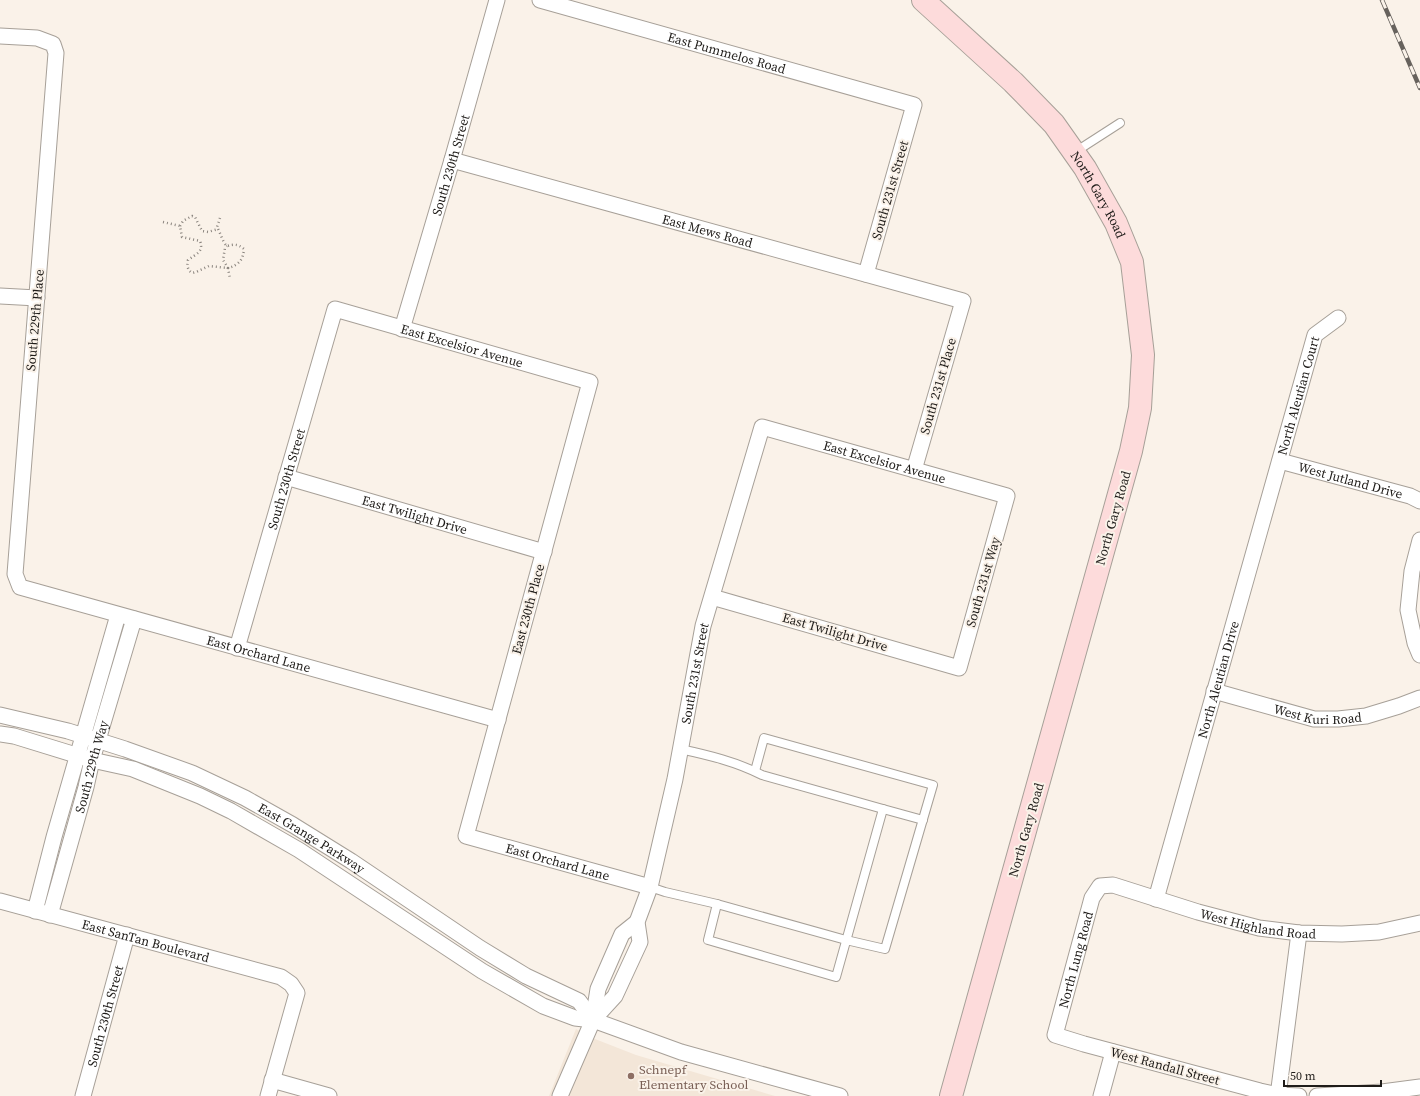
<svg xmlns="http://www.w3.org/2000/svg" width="1420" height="1096" font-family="'Source Serif 4',serif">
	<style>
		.built { fill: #f3e6d8 }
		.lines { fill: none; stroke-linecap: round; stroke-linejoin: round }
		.lane-casing { stroke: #a7a098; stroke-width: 10 }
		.street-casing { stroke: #a7a098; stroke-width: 17 }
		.secondary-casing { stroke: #a7a098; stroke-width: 24 }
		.path { stroke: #8b857f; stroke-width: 2.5; stroke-dasharray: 1 3; stroke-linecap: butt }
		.lane { stroke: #fff; stroke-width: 8 }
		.street { stroke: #fff; stroke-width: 15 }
		.secondary { stroke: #fddbdb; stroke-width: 22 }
		.rail-casing { stroke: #67625d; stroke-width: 4.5 }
		.rail { stroke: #faf2e9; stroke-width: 3; stroke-dasharray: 9; stroke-linecap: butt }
		.education-dot { fill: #8d6e63; stroke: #faf2e9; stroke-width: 1.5 }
		.labels { text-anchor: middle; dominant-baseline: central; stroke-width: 4; stroke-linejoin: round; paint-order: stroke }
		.street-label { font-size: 13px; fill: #1f1c19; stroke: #faf2e9 }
		.education-label { font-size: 13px; fill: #785e54; stroke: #faf2e9; text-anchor: start }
	</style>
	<rect width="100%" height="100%" fill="#faf2e9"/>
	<path class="built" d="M576,1029L595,1039L636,1055L775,1096H549Z"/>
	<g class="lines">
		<g class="lane-casing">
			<g id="lane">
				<path d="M1075,152L1120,123"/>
				<path d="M883,809L923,820"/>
				<path d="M650,887L665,892L717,904L708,940L836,977L883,809L762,775C737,762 708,755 680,749"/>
				<path d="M717,904L846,940L885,949L933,785L764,738L755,771"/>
			</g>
		</g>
		<g class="street-casing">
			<g id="street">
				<path id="s1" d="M540,0L914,105L866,274"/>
				<path id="s2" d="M0,36L37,38L53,44L56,53L15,574L20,587L498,720"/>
				<path id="s3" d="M452,160L963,301L914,470"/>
				<path d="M0,296L37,298"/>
				<path id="s4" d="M402,329L452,160L497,0"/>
				<path id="s5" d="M1280,461L1410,496L1420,501"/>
				<path id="s6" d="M286,477L544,552"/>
				<path d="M1420,540L1412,571L1408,610L1415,643L1420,655"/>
				<path id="s7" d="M237,648L335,309L590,382L466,836L650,887"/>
				<path id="s8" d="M1214,691L1314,719H1338L1366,716L1399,706L1420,698"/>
				<path id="s9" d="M0,715L68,731L125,749L192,773L245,798L293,825L351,861L480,948L526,976L579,1001L593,1020"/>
				<path d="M0,734L14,736L92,760L133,769L200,796L231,811L299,850L482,971L543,1006L575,1018L593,1020L681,1052L840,1096"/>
				<path id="s10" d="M1156,899L1315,335L1338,318"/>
				<path id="s11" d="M0,901L281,977L291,984L297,993L268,1096"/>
				<path d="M35,911L54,837L118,615"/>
				<path id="s12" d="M50,915L86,787L92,760L134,619"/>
				<path id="s13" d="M593,1020L615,996L640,942L637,922L650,887L675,779L703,626L762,427L1007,496L959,668L712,597"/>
				<path d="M272,1080L329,1096"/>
				<path id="s14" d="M83,1096L127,935"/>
				<path d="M560,1096L593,1020L598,989L622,934L637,922"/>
				<path d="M1101,1096L1113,1052"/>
				<path d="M1278,1096L1299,933"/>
				<path id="s15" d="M1299,1096L1278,1095L1260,1091L1084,1044L1055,1035L1092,898L1100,886L1113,885L1198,912L1259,928L1299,933L1342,934L1379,932L1420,923"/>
				<path d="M1317,1096L1382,1092L1420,1087"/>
			</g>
		</g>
		<g class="secondary-casing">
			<g id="secondary">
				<path id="s16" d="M923,0L1013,82L1054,124L1085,168L1116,223L1132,262L1143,355L1140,408L1131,451L951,1096"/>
			</g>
		</g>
		<g class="path">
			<path d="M220,218L217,227C220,232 223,243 227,246C234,244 238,244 244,249C243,260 239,265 228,268L230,279"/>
			<path d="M163,222L180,226L182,237L200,241C204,252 196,254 188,260C187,266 187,269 192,273L196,272L209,266L228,268L223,260L225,248L227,246"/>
			<path d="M180,226L183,221L192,216L195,217L202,231L208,232L218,229"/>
		</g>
		<use href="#lane" class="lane"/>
		<use href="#street" class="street"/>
		<use href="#secondary" class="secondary"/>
		<g class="rail-casing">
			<path id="rail" d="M1382,0L1420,88"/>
		</g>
		<use href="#rail" class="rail"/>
	</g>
	<circle class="education-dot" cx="631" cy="1076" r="4"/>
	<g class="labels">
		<g class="street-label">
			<text stroke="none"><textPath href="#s1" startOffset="194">East Pummelos Road</textPath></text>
			<text stroke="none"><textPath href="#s4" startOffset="171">South 230th Street</textPath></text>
			<text transform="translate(890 190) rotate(-74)">South 231st Street</text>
			<text stroke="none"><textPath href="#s16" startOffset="264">North Gary Road</textPath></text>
			<text stroke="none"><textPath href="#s3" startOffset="265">East Mews Road</textPath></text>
			<text transform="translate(35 320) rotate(-85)">South 229th Place</text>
			<text stroke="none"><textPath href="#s7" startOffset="485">East Excelsior Avenue</textPath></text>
			<text transform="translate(938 386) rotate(-74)">South 231st Place</text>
			<text stroke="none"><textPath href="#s10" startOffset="523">North Aleutian Court</textPath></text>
			<text stroke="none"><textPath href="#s13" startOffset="751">East Excelsior Avenue</textPath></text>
			<text stroke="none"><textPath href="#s7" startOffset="176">South 230th Street</textPath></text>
			<text stroke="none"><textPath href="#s5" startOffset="73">West Jutland Drive</textPath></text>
			<text stroke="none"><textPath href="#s6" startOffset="134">East Twilight Drive</textPath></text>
			<text transform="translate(1113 518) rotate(-74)">North Gary Road</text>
			<text transform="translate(983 582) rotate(-74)">South 231st Way</text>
			<text transform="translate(528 609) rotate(-75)">East 230th Place</text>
			<text transform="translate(835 632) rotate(16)">East Twilight Drive</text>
			<text stroke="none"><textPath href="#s2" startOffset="848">East Orchard Lane</textPath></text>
			<text stroke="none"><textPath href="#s13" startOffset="368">South 231st Street</textPath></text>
			<text stroke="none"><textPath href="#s10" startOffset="228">North Aleutian Drive</textPath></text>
			<text stroke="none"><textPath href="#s8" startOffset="107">West Kuri Road</textPath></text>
			<text stroke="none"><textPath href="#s12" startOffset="154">South 229th Way</textPath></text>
			<text transform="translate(1026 830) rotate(-74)">North Gary Road</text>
			<text stroke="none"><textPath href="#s9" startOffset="337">East Grange Parkway</textPath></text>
			<text stroke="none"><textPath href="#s7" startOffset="1184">East Orchard Lane</textPath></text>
			<text stroke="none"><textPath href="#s15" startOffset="572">West Highland Road</textPath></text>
			<text stroke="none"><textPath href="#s11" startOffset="151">East SanTan Boulevard</textPath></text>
			<text stroke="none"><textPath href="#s15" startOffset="330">North Lung Road</textPath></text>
			<text stroke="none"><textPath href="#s14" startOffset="83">South 230th Street</textPath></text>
			<text transform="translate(1165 1066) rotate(15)">West Randall Street</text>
		</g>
		<g class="education-label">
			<text x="639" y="1069">Schnepf<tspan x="639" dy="15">Elementary School</tspan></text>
		</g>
	</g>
	<path d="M1284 1080v6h97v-6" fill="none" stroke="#1f1c19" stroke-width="2"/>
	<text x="1290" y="1080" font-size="12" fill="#1f1c19" stroke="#faf2e9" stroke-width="3" paint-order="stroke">50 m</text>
</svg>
